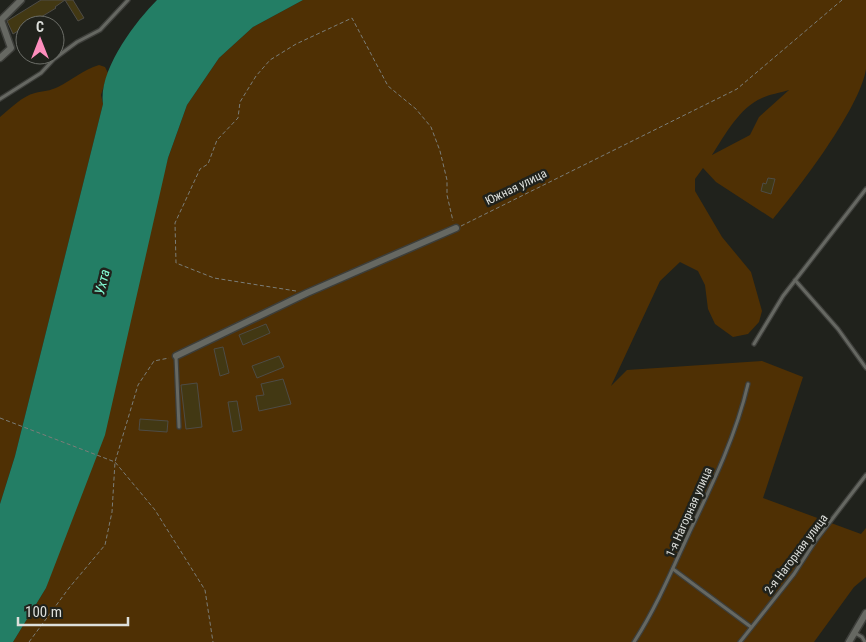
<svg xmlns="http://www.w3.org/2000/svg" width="866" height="642" font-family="'Roboto Condensed',sans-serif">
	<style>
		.green { fill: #4f3004; fill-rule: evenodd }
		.water { fill: #237e65 }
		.building { fill: #423813; stroke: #4e4c46 }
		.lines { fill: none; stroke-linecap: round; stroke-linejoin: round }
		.lane-casing { stroke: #3d3e3a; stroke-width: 5.5 }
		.street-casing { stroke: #3d3e3a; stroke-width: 9 }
		.path { stroke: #7b7d78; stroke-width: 1; stroke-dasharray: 4 2.5; stroke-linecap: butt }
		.lane { stroke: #666862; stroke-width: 3 }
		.street { stroke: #666862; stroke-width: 6 }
		.labels { text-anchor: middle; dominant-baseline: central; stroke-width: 5; stroke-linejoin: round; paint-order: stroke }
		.street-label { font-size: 12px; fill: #dddfdb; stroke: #20221c }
		.water-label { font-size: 14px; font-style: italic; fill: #85fdd6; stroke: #20221c }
	</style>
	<rect width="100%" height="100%" fill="#20221c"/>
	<g class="green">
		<path d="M303,0H866C866,22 866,47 866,69C860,108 799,188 773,219L716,182L703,168L695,179V191L722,237L751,272L762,311L759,322L748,334L733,337L715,324L708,309L705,285L698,271L680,262L660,281L611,386L627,370L762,361L803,377L763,498L861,534L866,528V577L854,587L814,642H13L46,588L168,158L187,105L219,58L253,27ZM789,90L759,117L750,135L712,155C725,135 739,108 762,98C770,94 780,93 789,90Z"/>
		<path d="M99,65L105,67L108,73L101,95L103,104L15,456L0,504V117C10,109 22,96 35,93C43,91 50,91 58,87C72,80 83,70 99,65Z"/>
	</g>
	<path class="water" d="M157,0H303L253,27L219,58L187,105L168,158L105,435L46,588L13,642H0V504L15,456L103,104C98,71 135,22 157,0Z"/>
	<g class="building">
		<path d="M41,0H65L55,7L56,8L13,34L7,21Z"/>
		<path d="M65,0H73L84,18L78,21Z"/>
		<path d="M768,178L775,179L771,194L761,191L763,183L766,184Z"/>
		<path d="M266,324L270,333L243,345L239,335Z"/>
		<path d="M223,347L229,373L220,376L214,349Z"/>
		<path d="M279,356L284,367L257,378L252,366Z"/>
		<path d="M283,379L291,404L259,411L256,396L264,395L261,384Z"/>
		<path d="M197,383L202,427L186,429L181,385Z"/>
		<path d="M237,401L242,430L233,432L228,402Z"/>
		<path d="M140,419L168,421L167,432L139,430Z"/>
	</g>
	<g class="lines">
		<g class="lane-casing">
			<g id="lane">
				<path d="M0,99L41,73L54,59L77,42L100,30L128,0"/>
				<path d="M795,280L838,329L866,368"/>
				<path d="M754,344L783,296L866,189"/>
				<path d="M176,357L179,427"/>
				<path d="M673,569L751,627"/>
				<path d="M855,633L862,637L865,642"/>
				<path d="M634,642C656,608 672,570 689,533C712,485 736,436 748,384"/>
				<path d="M740,642L794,574L816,540L866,475"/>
			</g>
		</g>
		<g class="street-casing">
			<g id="street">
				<path d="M0,58L11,48L1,20L21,0"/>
				<path d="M176,356L307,293L456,228"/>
				<path d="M849,642L866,613"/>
			</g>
		</g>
		<g class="path">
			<path d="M461,226L737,89L842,0"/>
			<path d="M296,291L214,278L176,263L175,223L200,169L208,164L217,140L238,118L240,102L256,76L270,60L296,44L352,18L388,86L416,109L431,127L440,151L447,180V195L453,221"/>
			<path d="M0,418L115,462L155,510L205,590L213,642"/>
			<path d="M29,642L69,588L105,545L112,512L115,462L138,385L154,361L169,358"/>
		</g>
		<use href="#lane" class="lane"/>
		<use href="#street" class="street"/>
	</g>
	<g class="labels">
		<g class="street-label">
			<text transform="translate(516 187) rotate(-26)">Южная улица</text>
			<text transform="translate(689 512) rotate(-66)">1-я Нагорная улица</text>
			<text transform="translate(796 554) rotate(-53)">2-я Нагорная улица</text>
		</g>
		<g class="water-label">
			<text transform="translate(102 282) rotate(-76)">Ухта</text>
		</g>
	</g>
	<g transform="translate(40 40)"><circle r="24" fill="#20221c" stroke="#6c6e68"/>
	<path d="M0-4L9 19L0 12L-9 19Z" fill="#fe8ebd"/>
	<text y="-8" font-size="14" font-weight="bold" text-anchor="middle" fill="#dddfdb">С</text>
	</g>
	<path d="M18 617v8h110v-8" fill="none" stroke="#dddfdb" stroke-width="2.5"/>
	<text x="25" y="617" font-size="15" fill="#dddfdb" stroke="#20221c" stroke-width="4" paint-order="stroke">100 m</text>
</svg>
